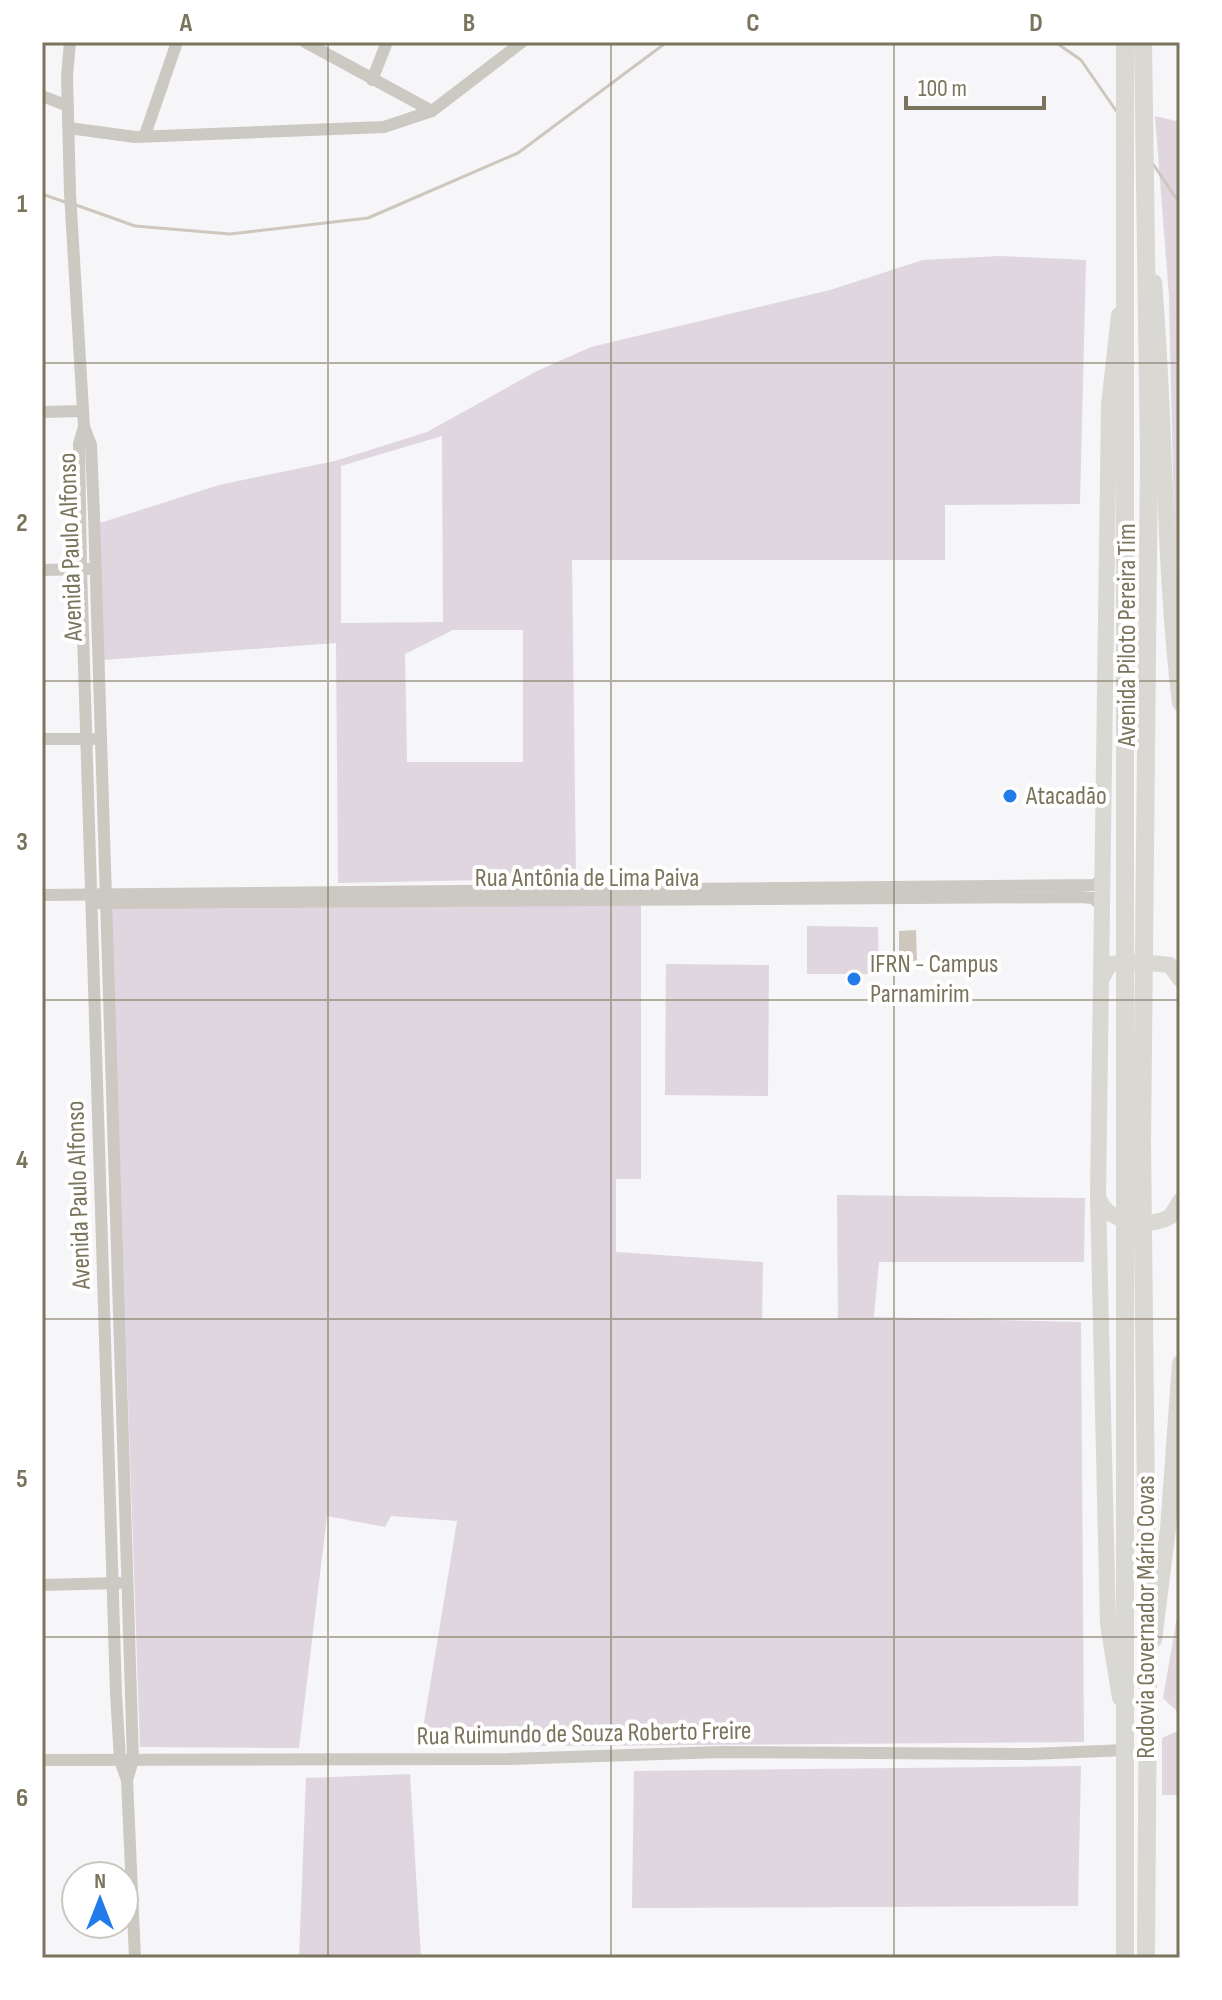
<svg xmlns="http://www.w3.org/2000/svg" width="1222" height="2000" font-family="'Sofia Sans Condensed',sans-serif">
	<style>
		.green { fill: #dfd6df; fill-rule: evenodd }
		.water { fill: #cec7be }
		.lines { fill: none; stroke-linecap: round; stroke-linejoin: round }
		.stream { stroke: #cec7be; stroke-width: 3 }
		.minor { stroke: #cbc9c2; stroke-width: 12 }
		.major { stroke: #dad8d2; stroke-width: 16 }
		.highway { stroke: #dad8d2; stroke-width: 18 }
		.grid { fill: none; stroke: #7b745d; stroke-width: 2; stroke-opacity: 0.55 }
		.poi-dot { fill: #227bea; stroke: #fff; stroke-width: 3 }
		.labels { text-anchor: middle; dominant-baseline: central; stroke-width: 8; stroke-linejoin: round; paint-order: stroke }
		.street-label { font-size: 26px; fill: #7b745d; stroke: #fff }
		.poi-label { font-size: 26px; fill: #7b745d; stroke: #fff; text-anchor: start }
		.neatline { fill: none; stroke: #7b745d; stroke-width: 3 }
		.grid-label { font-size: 26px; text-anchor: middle; font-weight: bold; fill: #7b745d }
	</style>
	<rect width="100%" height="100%" fill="#f6f5f8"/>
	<g class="green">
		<path d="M1155,116L1180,122V563L1175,564L1169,297Z"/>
		<path d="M999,256L1086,260L1080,504L945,505V560H572L576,878L338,883L336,643L103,660L100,523L219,485L335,461L427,432L537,371L591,347L830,290L923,260ZM442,436L443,622L341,623V466ZM453,630H523V762H407L405,654Z"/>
		<path d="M641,904V1179H616V1252L763,1262L762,1319H838L837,1195L1085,1198L1084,1262H879L874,1317L1081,1322L1084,1742L420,1747L457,1521L391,1516L385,1527L327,1516L299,1748L140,1747L111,906Z"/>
		<path d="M807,926L878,927L879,974H807Z"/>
		<path d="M666,964L769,965L768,1096L665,1095Z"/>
		<path d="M1180,1600V1714L1163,1698Z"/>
		<path d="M1180,1730V1795H1162V1738Z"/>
		<path d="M1081,1766L1078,1906L632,1908L634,1771Z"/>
		<path d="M410,1774L421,1958H299L306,1778Z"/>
	</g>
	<path class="water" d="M916,930L917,964H899V931Z"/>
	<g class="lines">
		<g class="stream">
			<path d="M1055,42L1081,60L1117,112"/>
			<path d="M1153,164L1180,204"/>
			<path d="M42,194L65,202"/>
			<path d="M76,205L135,226L230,234L368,218L518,153L667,42"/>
		</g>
		<g class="minor">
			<path d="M70,42L67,76L70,193L84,427L79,444L81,569L116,1693L120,1760L127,1780L135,1958"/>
			<path d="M305,42L432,111"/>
			<path d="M372,80L387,42"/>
			<path d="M42,96L68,106"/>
			<path d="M69,128L135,137L384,127L432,111L522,42"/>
			<path d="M145,135L177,42"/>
			<path d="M42,412L83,411"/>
			<path d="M84,427L91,445L94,516L133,1760L127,1780"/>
			<path d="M42,570L88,569"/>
			<path d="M42,739H93"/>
			<path d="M42,895L1094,885L1103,879"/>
			<path d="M97,903L1079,897L1093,898L1104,908"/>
			<path d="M42,1585L119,1583"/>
			<path d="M42,1760L509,1759L721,1752L1031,1754L1126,1750"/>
		</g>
		<g class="major">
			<path d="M1154,282C1166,422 1163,563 1180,703"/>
			<path d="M1119,315L1109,405L1098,1196L1108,1624L1120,1698"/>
			<path d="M1102,978L1110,964L1140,962L1170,965L1180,979"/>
			<path d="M1100,1201C1109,1223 1151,1229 1171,1216L1180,1201"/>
			<path d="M1154,1640L1168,1529L1180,1363"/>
		</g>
		<g class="highway">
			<path d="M1125,42V1958"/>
			<path d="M1143,42L1149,459L1142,1143L1148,1681L1146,1958"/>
		</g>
	</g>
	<path class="grid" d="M328,42V1958M611,42V1958M894,42V1958M42,363H1180M42,681H1180M42,1000H1180M42,1319H1180M42,1637H1180"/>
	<g class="poi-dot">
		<circle cx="1010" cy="796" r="8"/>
		<circle cx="854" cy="979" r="8"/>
	</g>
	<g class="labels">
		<g class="street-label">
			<text transform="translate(71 547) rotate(-92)">Avenida Paulo Alfonso</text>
			<text transform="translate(1127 635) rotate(-90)">Avenida Piloto Pereira Tim</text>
			<text x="587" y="878">Rua Antônia de Lima Paiva</text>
			<text transform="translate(79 1195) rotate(-92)">Avenida Paulo Alfonso</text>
			<text transform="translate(1146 1617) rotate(-90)">Rodovia Governador Mário Covas</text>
			<text transform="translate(584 1734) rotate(-1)">Rua Ruimundo de Souza Roberto Freire</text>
		</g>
		<g class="poi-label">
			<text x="1026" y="796">Atacadão</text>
			<text x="870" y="964">IFRN - Campus<tspan x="870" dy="30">Parnamirim</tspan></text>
		</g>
	</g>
	<rect width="1222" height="2000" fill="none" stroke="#ffffff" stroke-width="88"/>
	<g transform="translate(100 1900)"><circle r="38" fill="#ffffff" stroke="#cac7be" stroke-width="2"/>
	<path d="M0-6L14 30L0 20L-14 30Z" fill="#227bea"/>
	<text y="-12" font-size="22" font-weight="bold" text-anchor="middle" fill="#7b745d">N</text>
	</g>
	<path d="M906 96v12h138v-12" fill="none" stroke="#7b745d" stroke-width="4"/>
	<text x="918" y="96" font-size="24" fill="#7b745d" stroke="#ffffff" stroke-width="6" paint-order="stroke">100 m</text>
	<rect x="44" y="44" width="1134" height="1912" class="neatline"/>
	<g class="grid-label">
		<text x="186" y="31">A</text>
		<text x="469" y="31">B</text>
		<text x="753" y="31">C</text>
		<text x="1036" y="31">D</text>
		<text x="22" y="212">1</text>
		<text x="22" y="531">2</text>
		<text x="22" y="850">3</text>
		<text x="22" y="1168">4</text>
		<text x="22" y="1487">5</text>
		<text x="22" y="1806">6</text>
	</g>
</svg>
